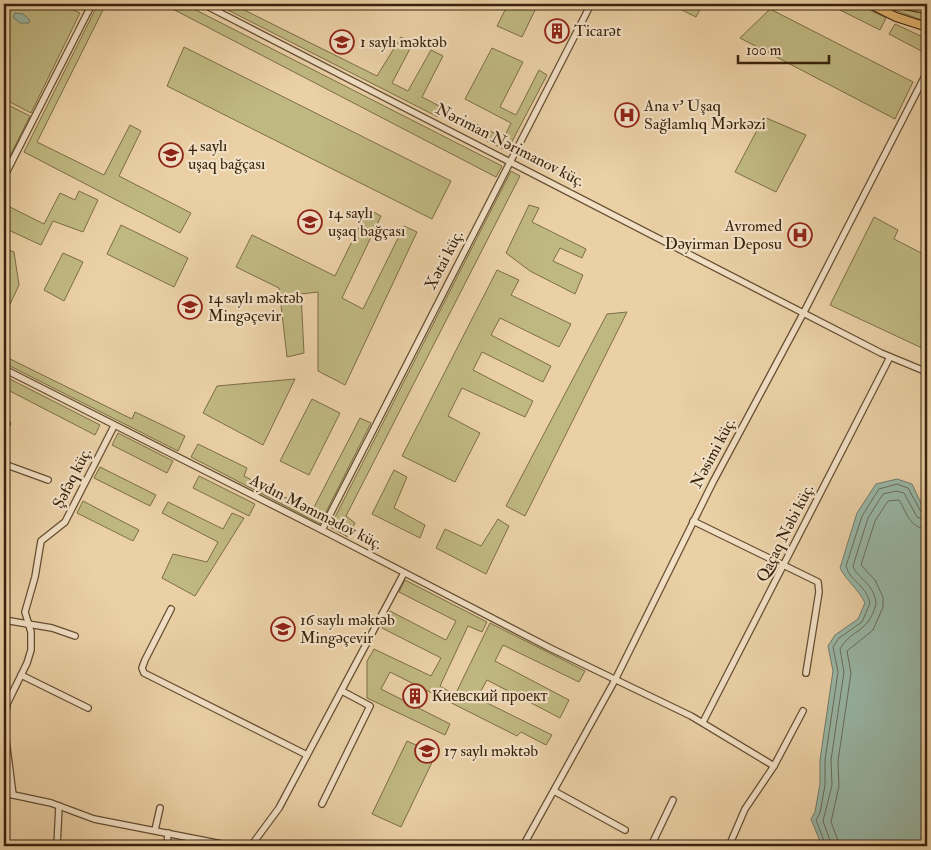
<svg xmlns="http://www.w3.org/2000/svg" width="931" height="850" font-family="'IM FELL Double Pica',serif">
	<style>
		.green { fill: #c0b881; stroke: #7c6d46 }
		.water { fill: #98b7a7; stroke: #727b69 }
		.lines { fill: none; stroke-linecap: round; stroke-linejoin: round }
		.shore { stroke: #686c5a; stroke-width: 1 }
		.minor-casing { stroke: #654e32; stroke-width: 8 }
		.major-casing { stroke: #38220c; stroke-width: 10 }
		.minor { stroke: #f2e0c5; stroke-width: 5.5 }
		.major { stroke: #e6b873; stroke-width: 8 }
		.labels { text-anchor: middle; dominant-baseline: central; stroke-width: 4.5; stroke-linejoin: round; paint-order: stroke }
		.poi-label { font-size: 16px; fill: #38220c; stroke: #f2e0c5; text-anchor: start }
		.street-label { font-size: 16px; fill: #38220c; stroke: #f2e0c5 }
	</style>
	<rect width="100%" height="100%" fill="#ebd0a6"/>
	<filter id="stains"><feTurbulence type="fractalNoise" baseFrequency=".004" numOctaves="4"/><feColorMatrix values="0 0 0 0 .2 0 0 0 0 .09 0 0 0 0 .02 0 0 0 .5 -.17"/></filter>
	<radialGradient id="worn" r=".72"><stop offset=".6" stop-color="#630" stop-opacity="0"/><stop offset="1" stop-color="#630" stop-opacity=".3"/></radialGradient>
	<g class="green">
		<path d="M4,4H60L80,13L31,113L4,99Z"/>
		<path d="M98,4H106L37,142L104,175L130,125L141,131L119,176L191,213L180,233L24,152Z"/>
		<path d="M163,4H184L502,166L496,177Z"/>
		<path d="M216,4H232L377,76L401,37L413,43L392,83L408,91L431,50L443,56L422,97L443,108L438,117Z"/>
		<path d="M508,4H538L522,37L497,26Z"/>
		<path d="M670,4H703L696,17Z"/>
		<path d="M828,4H858L886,18L880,30Z"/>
		<path d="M891,7L927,14V22L889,8Z"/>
		<path d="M770,9L913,82L895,119L740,38Z"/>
		<path d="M895,24L927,39V54L889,34Z"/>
		<path d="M184,47L451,181L432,219L167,86Z"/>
		<path d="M492,48L523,62L500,107L516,115L539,70L547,75L507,151L464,129L462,117L504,138L511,123L465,99Z"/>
		<path d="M4,103L30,116L4,168Z"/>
		<path d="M764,117L806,135L776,192L735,172Z"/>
		<path d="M511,171L520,176L346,516L355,523L348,537L330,527Z"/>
		<path d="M79,191L98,200L83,232L53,221L41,245L4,228V204L44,224L60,193L75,200Z"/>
		<path d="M529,205L539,208L532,222L586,249L582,258L560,248L553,261L583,275L575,294L530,271L506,253Z"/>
		<path d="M368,209L381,216L342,298L363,309L404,226L417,232L345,385L318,371V292L301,294L304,353L287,357L279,288L236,267L252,235L335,276Z"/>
		<path d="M874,217L898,230L894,239L927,256V342L924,349L830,305Z"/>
		<path d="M121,225L188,258L174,287L107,254Z"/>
		<path d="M6,249L14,252L19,285L4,317V254Z"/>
		<path d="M63,253L83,262L64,301L44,290Z"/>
		<path d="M497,270L519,280L511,295L571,324L559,347L500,318L491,335L551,366L543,382L482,352L473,370L533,401L525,417L462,388L448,416L480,433L455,482L402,456Z"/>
		<path d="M627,312L525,516L506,506L607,314Z"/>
		<path d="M4,356L132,419L135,412L185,436L178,451L4,363Z"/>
		<path d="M4,376L100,425L95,435L4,388Z"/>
		<path d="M295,379L263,445L203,413L217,386Z"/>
		<path d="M312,399L340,413L309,475L280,461Z"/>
		<path d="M360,418L371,423L320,524L191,457L198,444L247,468L244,476L312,511Z"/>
		<path d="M118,433L173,461L167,473L112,445Z"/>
		<path d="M100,467L156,495L150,506L94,478Z"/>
		<path d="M394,470L407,477L394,508L425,525L420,538L372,514Z"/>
		<path d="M199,476L255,504L249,516L193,488Z"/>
		<path d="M83,501L139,530L133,541L77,513Z"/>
		<path d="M168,502L223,529L232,513L244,518L195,596L162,578L173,554L207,562L218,542L162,513Z"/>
		<path d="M498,519L509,526L486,574L436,548L445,529L481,546Z"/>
		<path d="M405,580L487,622L482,632L468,626L440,686L455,695L490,623L585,671L579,682L503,645L495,661L569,700L560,718L487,680L477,698L552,735L546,745L521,732L517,736L390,672L381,689L450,724L445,735L367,698V661L374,649L431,676L441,658L382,628L390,611L446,640L456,621L399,592Z"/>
		<path d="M407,741L436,754L401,827L372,814Z"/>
	</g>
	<g class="water">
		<path d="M15,13L23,14L30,20L29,23H20L13,17Z"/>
		<path d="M897,479L912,484L927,516V846H822L811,819L815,812L820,784V760L833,671L828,646L835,635L858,619L865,603C858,588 847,582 840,568L857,513L876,484Z"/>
	</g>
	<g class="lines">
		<g class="shore">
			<path d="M826,846L816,820L820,813L825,785V760L838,672L833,647L839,638L862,622L870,603C865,583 851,583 846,566L862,516L879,489L897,484L908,488L921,512L927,515"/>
			<path d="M832,846L823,821L832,785L831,760L844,672L840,649C852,628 868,634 876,604C874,582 857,579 853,566L868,518L883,494L896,491L904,493L917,517L927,521"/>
			<path d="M840,846L831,822L839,786L838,761L851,673L847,651L873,630L883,607V597L875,580L861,565L875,521L888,501L899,500C907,512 909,528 927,529"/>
		</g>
		<g class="minor-casing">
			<g id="minor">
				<path d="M203,4L881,353L927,372"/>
				<path d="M4,177L92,4"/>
				<path d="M4,369L322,530L552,649L691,716L774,766"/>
				<path d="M4,423L7,424"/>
				<path d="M4,464L48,480"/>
				<path d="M693,521L818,582L819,592L806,673"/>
				<path d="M322,530L591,4"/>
				<path d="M171,609L145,660L142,668L144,673L307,755"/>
				<path d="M4,620L52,628L75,636"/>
				<path d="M21,675L88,708"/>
				<path d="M703,722L890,357"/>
				<path d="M554,791L625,830"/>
				<path d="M4,793L51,803L94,819L232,846"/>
				<path d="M13,795L5,732L6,712L7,704L27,663L31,650V632L25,612L35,577L41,541L65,522L114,426"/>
				<path d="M322,804L370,706L342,691"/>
				<path d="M155,830L160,808"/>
				<path d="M57,846L59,806"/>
				<path d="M167,846L168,833"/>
				<path d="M251,846L279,808L404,573"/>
				<path d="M523,846L615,680L713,482L804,312L927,72"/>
				<path d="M651,846L673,800"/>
				<path d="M729,846L745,809L774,766L803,711"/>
			</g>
		</g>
		<g class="major-casing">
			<g id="major">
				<path d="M870,4L896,17L927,27"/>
				<path d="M899,4L927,9"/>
			</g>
		</g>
		<use href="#minor" class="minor"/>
		<use href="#major" class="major"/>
	</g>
	<defs>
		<g id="building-ring" transform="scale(1.25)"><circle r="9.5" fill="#f2e0c5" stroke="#8f2418" stroke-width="1.5"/><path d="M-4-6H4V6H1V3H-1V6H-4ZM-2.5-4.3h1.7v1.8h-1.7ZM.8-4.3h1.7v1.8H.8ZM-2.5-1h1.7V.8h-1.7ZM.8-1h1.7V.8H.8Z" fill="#8f2418"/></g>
		<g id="school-ring" transform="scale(1.25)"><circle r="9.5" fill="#f2e0c5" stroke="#8f2418" stroke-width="1.5"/><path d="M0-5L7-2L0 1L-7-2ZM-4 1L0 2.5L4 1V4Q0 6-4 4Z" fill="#8f2418"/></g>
		<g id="hospital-ring" transform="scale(1.25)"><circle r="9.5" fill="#f2e0c5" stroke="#8f2418" stroke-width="1.5"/><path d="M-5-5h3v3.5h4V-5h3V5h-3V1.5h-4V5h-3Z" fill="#8f2418"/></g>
	</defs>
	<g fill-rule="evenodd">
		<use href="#building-ring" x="557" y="31"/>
		<use href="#school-ring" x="342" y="42"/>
		<use href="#hospital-ring" x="627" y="115"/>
		<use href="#school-ring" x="171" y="155"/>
		<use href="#school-ring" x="310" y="222"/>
		<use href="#hospital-ring" x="800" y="235"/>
		<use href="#school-ring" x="190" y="307"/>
		<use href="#school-ring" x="283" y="629"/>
		<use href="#building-ring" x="415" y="696"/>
		<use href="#school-ring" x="427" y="751"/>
	</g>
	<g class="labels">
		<g class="poi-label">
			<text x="574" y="31">Ticarət</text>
			<text x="360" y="42">1 saylı məktəb</text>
			<text x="644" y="106">Ana v' Uşaq<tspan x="644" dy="18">Sağlamlıq Mərkəzi</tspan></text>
			<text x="188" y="146">4 saylı<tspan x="188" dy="18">uşaq bağçası</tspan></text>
			<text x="328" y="213">14 saylı<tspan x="328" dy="18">uşaq bağçası</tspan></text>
			<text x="782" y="226" text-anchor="end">Avromed<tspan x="782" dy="18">Dəyirman Deposu</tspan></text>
			<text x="208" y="298">14 saylı məktəb<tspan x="208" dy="18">Mingəçevir</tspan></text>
			<text x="300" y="620">16 saylı məktəb<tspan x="300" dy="18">Mingəçevir</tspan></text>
			<text x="432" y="696">Киевский проект</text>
			<text x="444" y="751">17 saylı məktəb</text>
		</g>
		<g class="street-label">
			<text transform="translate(510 145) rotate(27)">Nəriman Nərimanov küç.</text>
			<text transform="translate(444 260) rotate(-63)">Xətai küç.</text>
			<text transform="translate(713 453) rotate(-62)">Nəsimi küç.</text>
			<text transform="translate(72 478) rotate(-63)">Şəfəq küç.</text>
			<text transform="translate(316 512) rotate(27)">Aydın Məmmədov küç.</text>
			<text transform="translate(785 533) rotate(-63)">Qaçaq Nəbi küç.</text>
		</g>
	</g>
	<rect width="931" height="850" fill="none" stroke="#ebd0a6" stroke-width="20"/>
	<rect x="5" y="5" width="921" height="840" fill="none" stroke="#38220c" stroke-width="2.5"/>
	<rect x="10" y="10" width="911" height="830" fill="none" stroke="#38220c"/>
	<path d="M738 55v8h91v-8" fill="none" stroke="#38220c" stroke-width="2.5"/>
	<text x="746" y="55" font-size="15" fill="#38220c" stroke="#f2e0c5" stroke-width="4" paint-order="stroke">100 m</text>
	<rect width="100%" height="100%" filter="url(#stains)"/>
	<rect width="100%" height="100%" fill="url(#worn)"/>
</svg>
